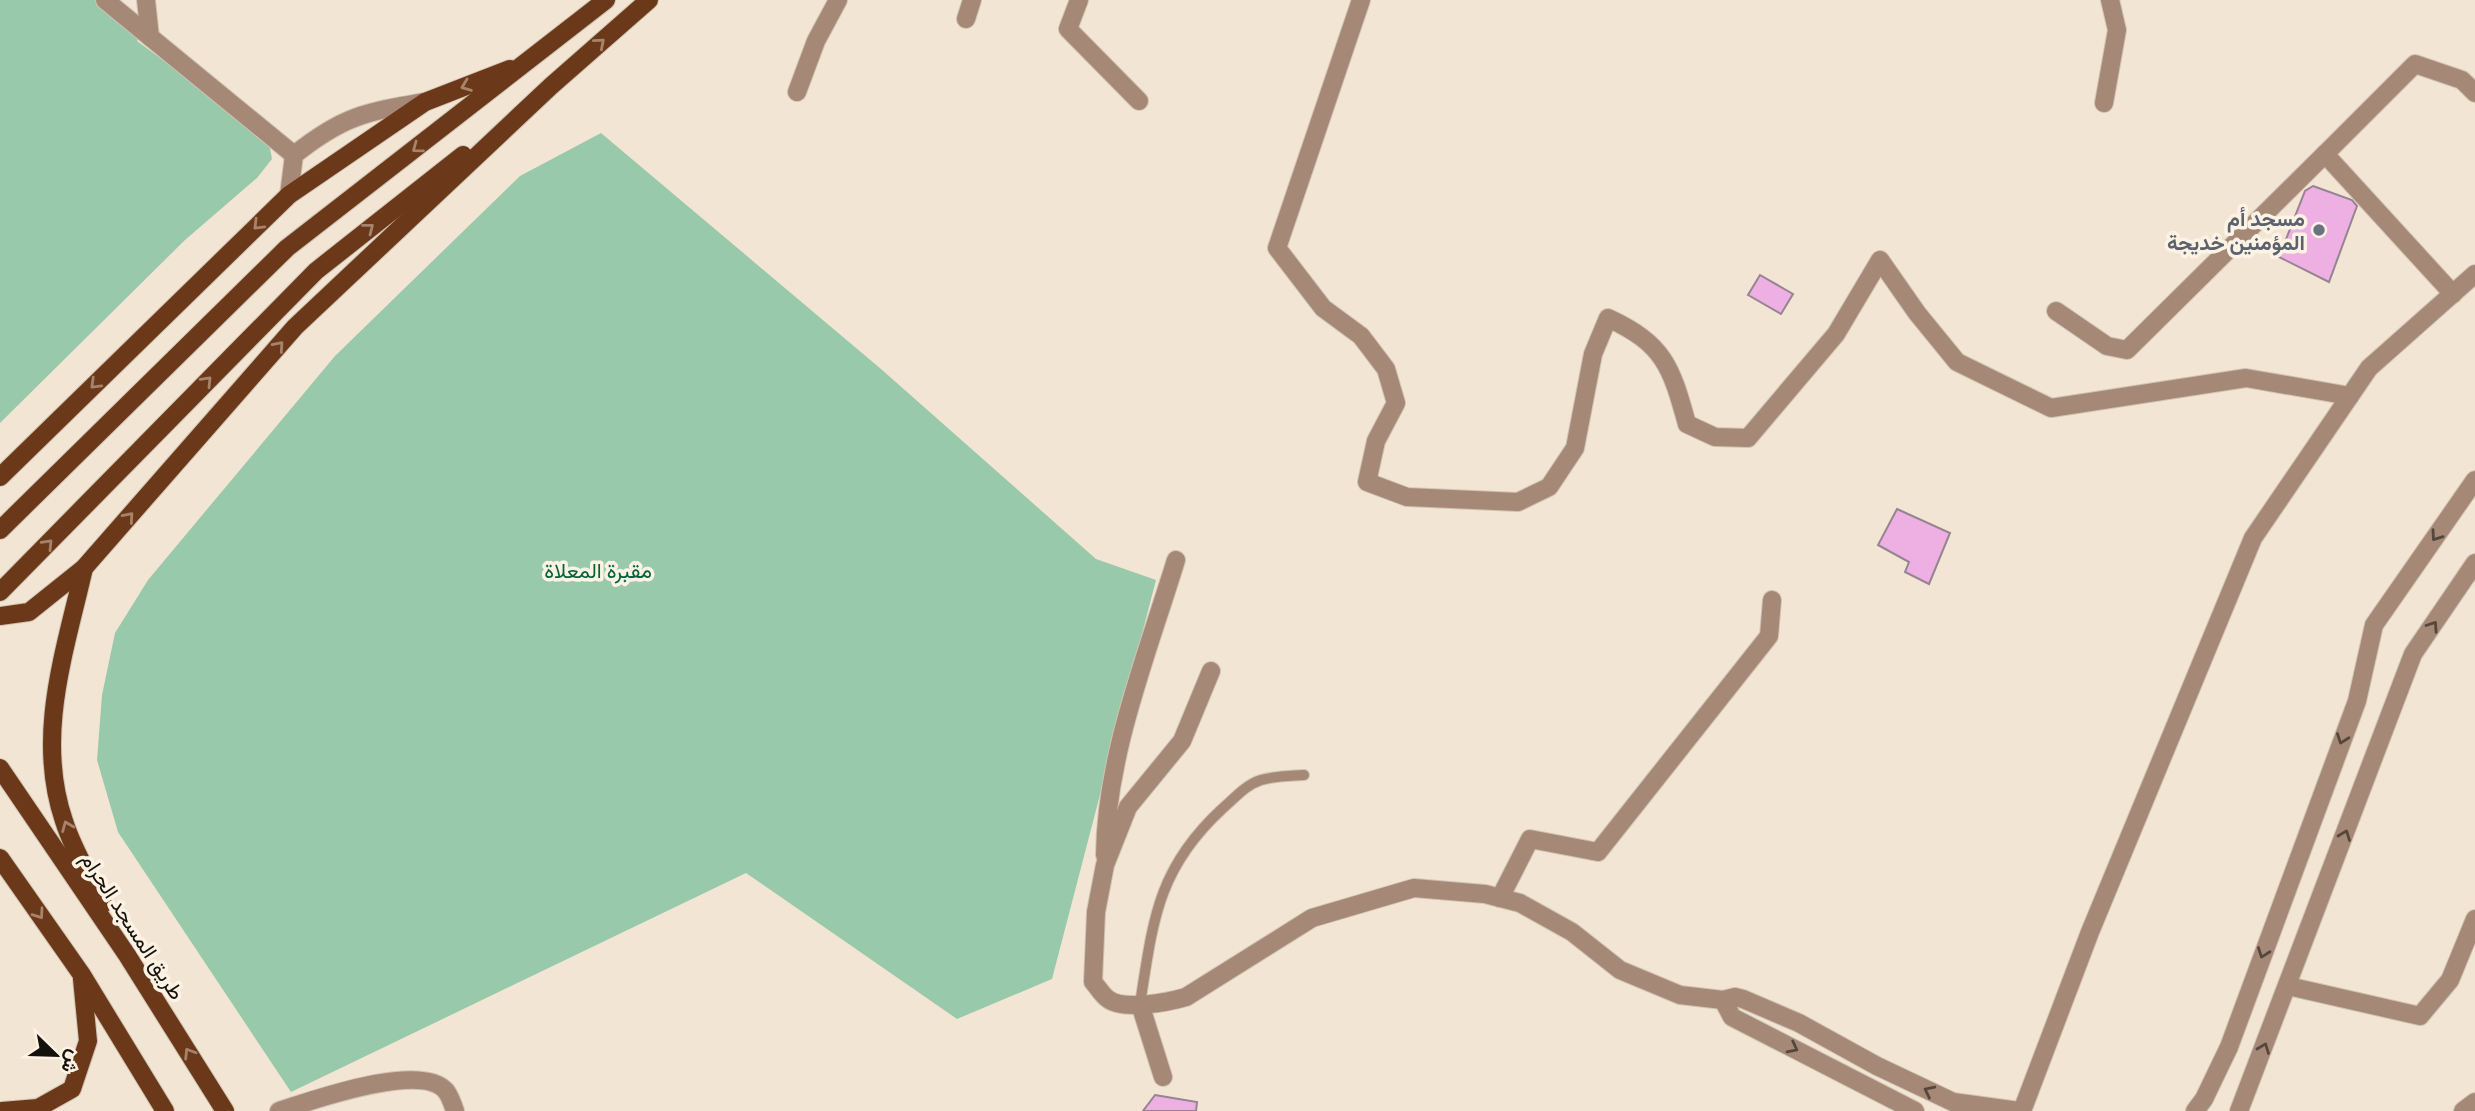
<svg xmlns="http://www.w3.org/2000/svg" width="2475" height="1111" font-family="'Public Sans',Vazirmatn,sans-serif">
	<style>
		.green { fill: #99c9ab }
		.building { fill: #eeafe2; stroke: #958491; stroke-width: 2 }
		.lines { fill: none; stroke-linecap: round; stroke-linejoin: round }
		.service-casing { stroke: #cfc3b3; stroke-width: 12 }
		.minor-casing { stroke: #cfc3b3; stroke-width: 20 }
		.tertiary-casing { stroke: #cfc3b3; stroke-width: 20 }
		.primary-casing { stroke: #cfc3b3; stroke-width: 20 }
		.service { stroke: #a68877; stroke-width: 10 }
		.minor { stroke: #a68877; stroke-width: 18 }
		.tertiary { stroke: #a68877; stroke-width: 18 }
		.primary { stroke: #6b3919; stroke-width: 18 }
		.oneway { stroke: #a6836a }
		.oneway2 { stroke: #56473c }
		.worship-dot { fill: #6b7280; stroke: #fef2e4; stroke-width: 2.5 }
		.labels { text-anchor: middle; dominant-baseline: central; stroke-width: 7; stroke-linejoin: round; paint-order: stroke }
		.worship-label { font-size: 21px; font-weight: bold; fill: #5b616d; stroke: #fef2e4; text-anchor: end }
		.park-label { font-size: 21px; fill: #02623a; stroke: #fef2e4 }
		.street-label { font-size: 21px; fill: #15110b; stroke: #fef2e4 }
	</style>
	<rect width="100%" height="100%" fill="#f3e5d3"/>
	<g class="green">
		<path d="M0,0H107L145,30L137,41L268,137L272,159L257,178L185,240L0,423Z"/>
		<path d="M601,133L881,369L1096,559L1156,580L1052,979L957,1019L746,873L291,1092L118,832L97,760L102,695L115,633L148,580L335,356L520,176Z"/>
	</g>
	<g class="building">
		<path d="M2313,186L2352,200L2357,206L2329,282L2279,257L2305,191Z"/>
		<path d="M1760,275L1793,294L1781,314L1748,295Z"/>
		<path d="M1897,509L1950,533L1929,584L1905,572L1909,562L1878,545Z"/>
		<path d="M1155,1095L1197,1102L1196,1111H1143Z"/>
	</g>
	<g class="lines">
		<g class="service-casing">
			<path id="service" d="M1140,1004C1153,921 1157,869 1222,809C1234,799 1245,785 1261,780C1274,776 1290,776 1304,775"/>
		</g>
		<g class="minor-casing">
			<g id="minor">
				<path d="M105,0L294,155"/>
				<path d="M146,0L150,37"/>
				<path d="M1079,0L1068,29L1139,101"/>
				<path d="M1361,0L1277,248L1323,308L1361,336L1386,369L1396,403L1376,441L1367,482L1407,497L1518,502L1549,487L1575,448L1593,354L1608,318C1664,344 1671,366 1687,424L1715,437L1748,438L1836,334L1880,260L1917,313L1957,362L2051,408L2246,378L2350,396"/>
				<path d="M966,19L972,0"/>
				<path d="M797,92L816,41L838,0"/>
				<path d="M2104,103L2117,30L2110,0"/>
				<path d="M289,195L294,155C343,116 365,112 425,102"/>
				<path d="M2453,294L2325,154L2415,64L2462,80L2475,93"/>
				<path d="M2056,311L2107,346L2127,350L2325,154"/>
				<path d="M1211,671L1182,741L1128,807L1105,865L1096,912L1093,982C1098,987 1102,995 1108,999C1123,1011 1169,1002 1186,997L1312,918L1414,888L1485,894L1520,903L1572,932L1620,970L1680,995L1723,1000"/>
				<path d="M1105,855C1106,755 1147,655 1176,560"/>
				<path d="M1500,898L1530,839L1598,852L1769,636L1772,600"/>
				<path d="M2288,986L2420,1016L2450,980L2475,919"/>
				<path d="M1140,1004L1163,1077"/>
				<path d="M279,1111C311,1101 421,1061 446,1091C450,1096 453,1105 455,1111"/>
				<path d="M2022,1111L2090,932L2253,538L2369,368L2475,274"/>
				<path d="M2463,1111L2475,1102"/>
			</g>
		</g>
		<g class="tertiary-casing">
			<g id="tertiary">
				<path d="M1915,1111L1732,1017L1723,1000L1735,997L1743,999L1799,1023L1877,1066L1953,1102L2019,1111"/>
				<path d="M2195,1111L2204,1099L2229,1047L2357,701L2374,625L2475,480"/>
				<path d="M2239,1111L2413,654L2475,563"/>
			</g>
		</g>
		<g class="primary-casing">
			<g id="primary">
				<path d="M0,477L289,195L425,102L510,69"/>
				<path d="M0,530L287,248L606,0"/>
				<path d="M84,568C65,652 35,736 64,821C73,850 90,877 103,904"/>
				<path d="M0,592L316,271L463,155"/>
				<path d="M0,616L29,612L84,568L295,327L551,86L649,0"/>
				<path d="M0,768L127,955L225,1111"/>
				<path d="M0,858L82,975L165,1111"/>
				<path d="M2,1111L38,1108L72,1089L88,1041L82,979"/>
			</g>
		</g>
		<use href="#service" class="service"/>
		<use href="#minor" class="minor"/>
		<use href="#tertiary" class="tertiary"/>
		<use href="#primary" class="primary"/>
	</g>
	<defs><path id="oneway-chevron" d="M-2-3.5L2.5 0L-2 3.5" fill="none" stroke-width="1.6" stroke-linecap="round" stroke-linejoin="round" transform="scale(1.75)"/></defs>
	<g class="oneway">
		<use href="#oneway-chevron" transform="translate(600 43) rotate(-41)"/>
		<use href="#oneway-chevron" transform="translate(466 86) rotate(159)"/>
		<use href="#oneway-chevron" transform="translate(417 148) rotate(143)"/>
		<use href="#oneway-chevron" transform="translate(258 225) rotate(135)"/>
		<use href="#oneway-chevron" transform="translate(369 228) rotate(-38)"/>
		<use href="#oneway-chevron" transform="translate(279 346) rotate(-49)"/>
		<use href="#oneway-chevron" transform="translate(207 381) rotate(-46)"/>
		<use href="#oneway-chevron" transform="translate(95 384) rotate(136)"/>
		<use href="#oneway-chevron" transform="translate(129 517) rotate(-49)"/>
		<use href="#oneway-chevron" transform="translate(48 544) rotate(-46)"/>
		<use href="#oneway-chevron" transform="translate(67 826) rotate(-112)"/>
		<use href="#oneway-chevron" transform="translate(39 914) rotate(55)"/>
		<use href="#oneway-chevron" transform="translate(189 1053) rotate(-122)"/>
	</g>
	<g class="oneway2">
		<use href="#oneway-chevron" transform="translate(2436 536) rotate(125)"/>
		<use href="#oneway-chevron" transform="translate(2433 626) rotate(-56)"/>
		<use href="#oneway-chevron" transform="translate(2342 739) rotate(110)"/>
		<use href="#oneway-chevron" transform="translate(2345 835) rotate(-69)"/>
		<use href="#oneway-chevron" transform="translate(2263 953) rotate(110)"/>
		<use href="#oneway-chevron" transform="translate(1793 1048) rotate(27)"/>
		<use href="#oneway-chevron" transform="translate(2264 1048) rotate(-69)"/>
		<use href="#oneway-chevron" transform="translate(1929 1091) rotate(-154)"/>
	</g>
	<circle class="worship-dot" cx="2319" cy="230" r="7"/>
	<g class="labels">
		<g class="worship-label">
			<text x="2305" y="218">مسجد أم<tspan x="2305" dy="24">المؤمنين خديجة</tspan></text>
		</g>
		<g class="park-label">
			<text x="598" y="570">مقبرة المعلاة</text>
		</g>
		<g class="street-label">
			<text transform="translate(133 926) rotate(57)">طريق المسجد الحرام</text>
		</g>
	</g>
	<g transform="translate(56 1055) rotate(113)" stroke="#fef2e4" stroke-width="5" paint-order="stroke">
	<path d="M0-5L12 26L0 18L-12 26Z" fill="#15110b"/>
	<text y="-10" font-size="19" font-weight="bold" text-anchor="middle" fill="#15110b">ش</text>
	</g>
</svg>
